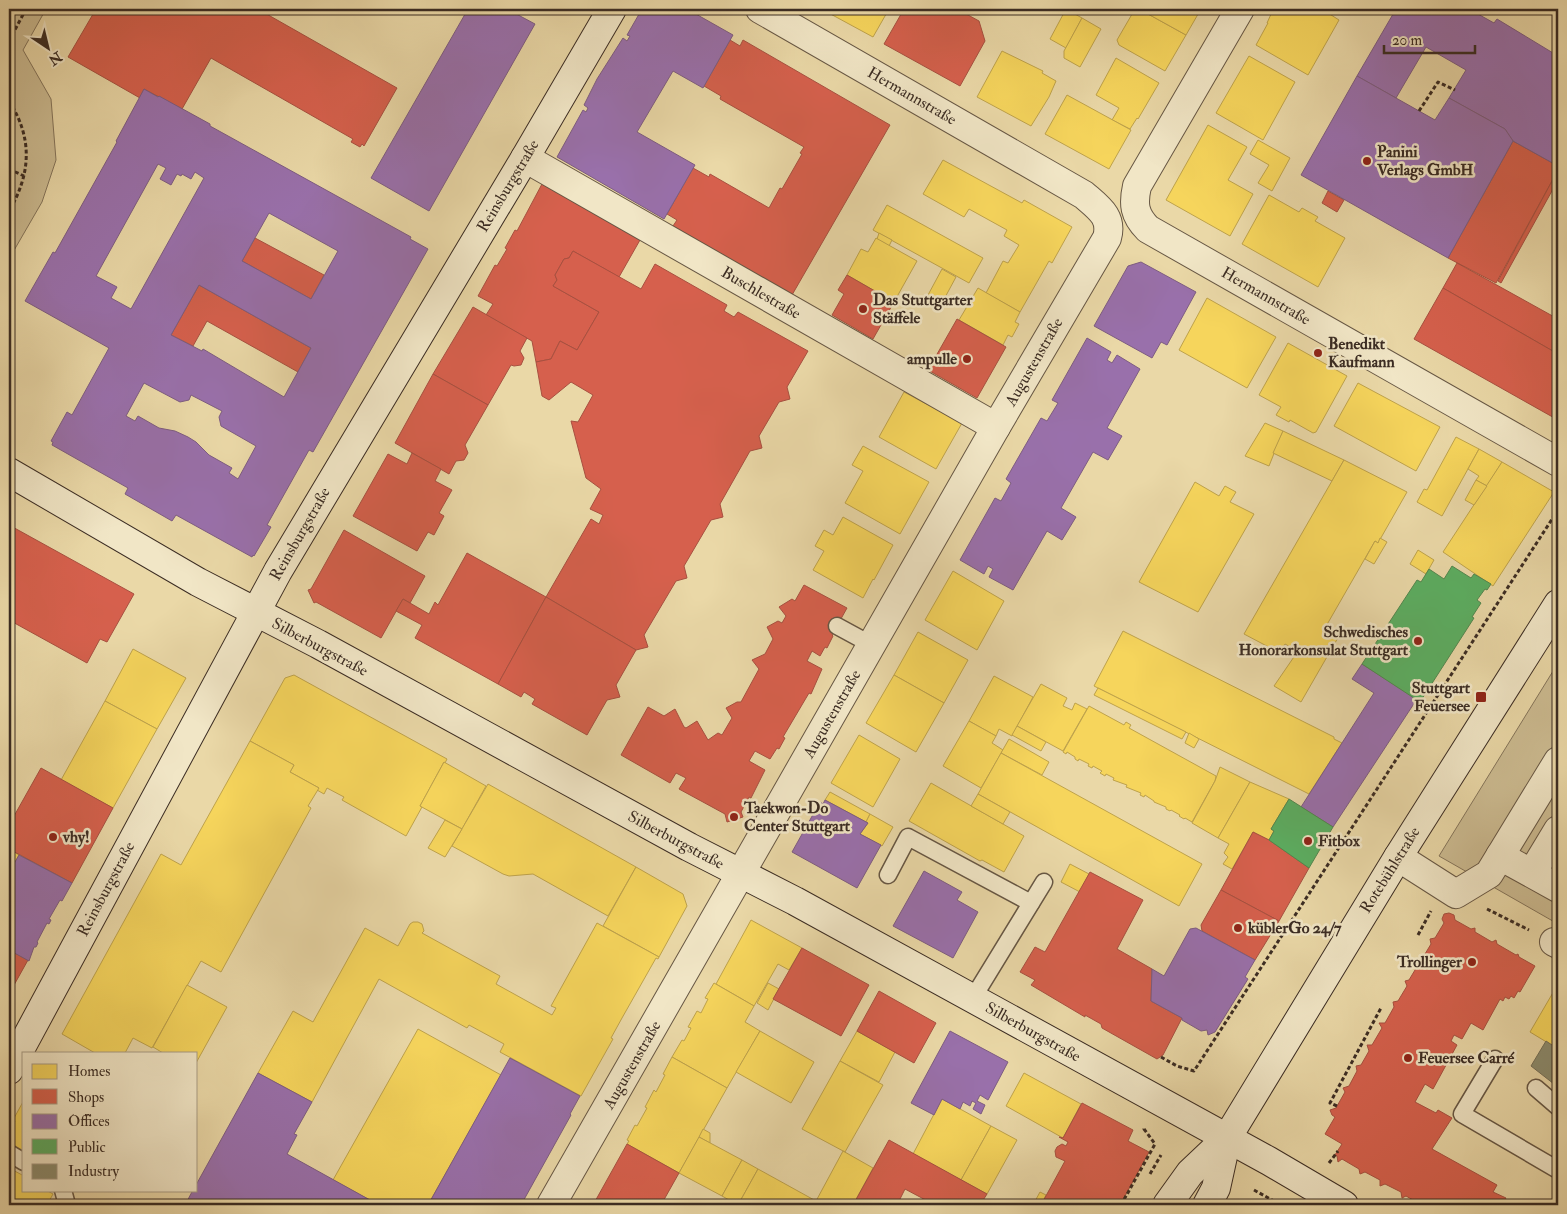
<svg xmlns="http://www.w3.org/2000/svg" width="1567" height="1214" font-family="'IM FELL Double Pica',serif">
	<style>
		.green { fill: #ccbb91; stroke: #84745a }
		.homes { fill: #f6d55c; stroke: #bea24b }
		.shops { fill: #d6604d; stroke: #a85040 }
		.offices { fill: #9970ab; stroke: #7d5c82; fill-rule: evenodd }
		.public { fill: #5aae61; stroke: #51874e }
		.industry { fill: #8c8c6e; stroke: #746f58 }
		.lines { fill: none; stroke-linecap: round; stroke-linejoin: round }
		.lane-casing { stroke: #675744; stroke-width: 19 }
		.street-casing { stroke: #675744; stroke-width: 30 }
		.secondary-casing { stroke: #3b2c23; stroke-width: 30 }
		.path { stroke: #3b2c23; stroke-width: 3; stroke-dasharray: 4 2.5; stroke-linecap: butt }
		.lane { stroke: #f1e6c6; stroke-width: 16 }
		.street { stroke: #f1e6c6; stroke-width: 28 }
		.secondary { stroke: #f1e6c6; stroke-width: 28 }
		.poi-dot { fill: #8f2418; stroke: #f1e6c6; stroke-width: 2 }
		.labels { text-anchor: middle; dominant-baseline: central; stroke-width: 5; stroke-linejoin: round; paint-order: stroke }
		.street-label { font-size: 16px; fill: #3b2c23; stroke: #f1e6c6 }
		.poi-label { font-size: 16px; font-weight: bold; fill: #3b2c23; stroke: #f1e6c6; text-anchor: start }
	</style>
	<rect width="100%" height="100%" fill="#ead8a7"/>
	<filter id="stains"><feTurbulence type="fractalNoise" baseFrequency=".004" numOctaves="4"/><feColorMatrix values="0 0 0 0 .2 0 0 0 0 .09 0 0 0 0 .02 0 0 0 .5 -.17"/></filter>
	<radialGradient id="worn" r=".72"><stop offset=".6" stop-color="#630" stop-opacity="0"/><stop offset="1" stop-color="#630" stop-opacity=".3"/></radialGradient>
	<g class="green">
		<path d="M9,9H46L23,50L51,99L56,160L42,202L9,259Z"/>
		<path d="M1558,663V924L1439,856Z"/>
	</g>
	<g class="homes">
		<path d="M826,9H889L873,37L825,11Z"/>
		<path d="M1066,9L1082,18L1066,48L1050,39Z"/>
		<path d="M1135,9H1139L1186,35L1165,71L1119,45L1117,40Z"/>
		<path d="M1139,9H1201L1186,35Z"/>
		<path d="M1276,9H1330L1328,13L1339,20L1308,75L1256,45L1268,23H1267L1272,12L1274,13Z"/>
		<path d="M1082,18L1101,29L1080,67L1064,58V51Z"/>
		<path d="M1002,51L1043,71L1042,73L1056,81L1049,97L1031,126L977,97Z"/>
		<path d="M1249,56L1295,82L1263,140L1216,113Z"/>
		<path d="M1116,58L1159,83L1138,119L1137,118L1130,129L1112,120L1119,108L1096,95Z"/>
		<path d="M1067,95L1131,130L1109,169L1045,134Z"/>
		<path d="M1208,125L1247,147L1228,180L1253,194L1230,236L1166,200Z"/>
		<path d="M1258,140L1290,158L1272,191L1258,183L1269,165L1250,154Z"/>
		<path d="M943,160L1022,203L1024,200L1072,227L1052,263L1049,261L1020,312L986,293L1003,261L1008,263L1019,245L1004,236L1007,230L969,209L964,217L923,194Z"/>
		<path d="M1269,195L1299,212L1302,208L1318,217L1315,221L1345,238L1318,287L1242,244Z"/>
		<path d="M887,205L983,258L969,283L873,230Z"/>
		<path d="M879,233L892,240L889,246L877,239Z"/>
		<path d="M876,238L917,261L894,302L847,275L861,249L868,252Z"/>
		<path d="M942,269L956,277L942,303L928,295Z"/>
		<path d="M978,288L1020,312L1015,322L1019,324L1012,337L1008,335L1003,345L959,320Z"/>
		<path d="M1207,298L1276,337L1247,388L1179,350Z"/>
		<path d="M1288,343L1347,376L1316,432L1313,433L1290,420L1289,422L1276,415L1281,407L1259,395Z"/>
		<path d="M1358,383L1440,427L1416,471L1334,426Z"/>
		<path d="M904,392L962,423L936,469L879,437Z"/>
		<path d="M1265,423L1283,431L1269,466L1245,456Z"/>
		<path d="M1283,431L1344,460L1332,481L1273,453Z"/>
		<path d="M1456,437L1479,449L1442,516L1417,502L1424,489L1427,490Z"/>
		<path d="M863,446L929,482L900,534L845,503L863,471L852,465Z"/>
		<path d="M1479,449L1502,462L1487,486L1476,480L1479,476L1468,469Z"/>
		<path d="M1344,460L1407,492L1378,543L1375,541L1325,628L1339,636L1301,702L1274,686L1298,651L1285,644L1280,653L1244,634Z"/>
		<path d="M1502,462L1554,492L1493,586L1443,552Z"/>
		<path d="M1476,480L1487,486L1474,505L1465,500Z"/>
		<path d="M1195,482L1219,496L1225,486L1236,492L1230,502L1254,514L1198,612L1139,582Z"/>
		<path d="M843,517L893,545L874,580L873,579L863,598L813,570L824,551L815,546L824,530L833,535Z"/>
		<path d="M1380,538L1387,542L1374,564L1365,559L1375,541L1378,543Z"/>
		<path d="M1418,550L1434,560L1426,574L1410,564Z"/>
		<path d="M953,571L1004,601L977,650L925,620Z"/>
		<path d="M1123,631L1334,737V739L1342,743L1309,794L1094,686Z"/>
		<path d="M918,632L968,660L944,703L894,675Z"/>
		<path d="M133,649L186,678L157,729L105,701Z"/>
		<path d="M294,675L447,759L445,763L444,762L420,806L422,807L406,836L342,800L344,797L327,788L324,794L317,790L319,788L290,772L294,765L250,741L285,678Z"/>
		<path d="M894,675L944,703L916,752L866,723Z"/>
		<path d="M994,676L1033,697L1012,736L999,729L996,736L969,721Z"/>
		<path d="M1041,684L1067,698L1063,706L1072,710L1075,703L1087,709L1063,751L1017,726Z"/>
		<path d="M1098,688L1186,732L1182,739L1094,695Z"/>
		<path d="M105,701L157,729L113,808L61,780Z"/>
		<path d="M1089,706L1124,725L1126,722L1131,725L1129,728L1216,776L1215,781L1192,822L1185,818L1184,819L1179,816L1180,815L1171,810L1170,811L1166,809V807L1154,802V801L1145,795L1144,797L1140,795L1141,793L1126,787L1127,785L1113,780L1114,778L1106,774L1105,776L1100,773L1102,771L1093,766L1092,768L1088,766L1089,764L1079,759L1078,761L1075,759V757L1067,752L1066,754L1063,752Z"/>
		<path d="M969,721L996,736L992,743L1003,750L981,788L943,766Z"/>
		<path d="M1017,726L1046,742L1041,751L1012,735Z"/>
		<path d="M1189,733L1199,739L1194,748L1185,743Z"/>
		<path d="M859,735L900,759L873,807L831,783Z"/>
		<path d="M1009,739L1049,762L1042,775L1001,753Z"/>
		<path d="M250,741L294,765L290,772L319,788L308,806L311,808L221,972L201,961L152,1048L133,1038L125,1053H95L62,1034L161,854L181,865Z"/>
		<path d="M1001,753L1202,864L1179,906L978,794Z"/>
		<path d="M444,762L486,786L462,829L420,806Z"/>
		<path d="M1220,767L1250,782L1218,838L1192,823L1215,781Z"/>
		<path d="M1250,782L1289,799L1271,829L1274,831L1269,840L1253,832L1232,869L1223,864L1228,857L1224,853L1229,844L1218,838Z"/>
		<path d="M931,783L1024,836L1004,872L982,860L980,861L909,821Z"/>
		<path d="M488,784L636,867L608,916L533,874L509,876L503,874L452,846Z"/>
		<path d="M830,792L870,814L866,822L825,800Z"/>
		<path d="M978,794L1010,812L1003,824L971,806Z"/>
		<path d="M870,814L893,827L882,846L860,834L868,823L866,822Z"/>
		<path d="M445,820L462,829L445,857L428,848Z"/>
		<path d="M9,849L19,855L11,869L13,870L9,877Z"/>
		<path d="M1070,864L1089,874L1080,892L1061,882Z"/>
		<path d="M636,867L683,894L687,906L659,957L603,926Z"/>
		<path d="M751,920L802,948L789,970L778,964L754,1006L716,984Z"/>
		<path d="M413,922H418L422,924L424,931L422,933L500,976L496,984L552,1015L556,1008L551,1006L597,923L659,957L658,959L656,958L622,1018L611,1038L613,1039L581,1096L500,1052L504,1044L469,1025L467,1028L379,979L312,1102L258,1073L293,1011L313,1022L365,928L398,946L410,924Z"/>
		<path d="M714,983L754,1006L745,1022L760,1031L727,1088L672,1057L682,1040L684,1041L691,1028L688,1027L697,1011L701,1013L708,999L705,998Z"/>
		<path d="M768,983L779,989L768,1010L757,1003Z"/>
		<path d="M1558,984V1049L1530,1032Z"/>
		<path d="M187,985L227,1007L196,1063V1053H163L153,1047Z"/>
		<path d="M418,1029L501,1075L428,1205H379L333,1180Z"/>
		<path d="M760,1031L814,1062L791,1103L736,1072Z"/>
		<path d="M857,1031L895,1052L879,1082L840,1061Z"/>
		<path d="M672,1057L727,1088L679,1173L627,1144L629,1141L627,1140L635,1125L637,1126L647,1108L645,1107L654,1090L656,1092L665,1075L663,1074Z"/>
		<path d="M840,1061L883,1085L845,1152L802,1129Z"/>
		<path d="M1024,1073L1081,1104L1063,1138L1006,1106Z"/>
		<path d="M942,1099L991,1126L961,1180L913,1154Z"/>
		<path d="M24,1100V1152L9,1144V1131L15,1121L13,1120Z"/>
		<path d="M991,1126L1017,1140L987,1194L961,1180Z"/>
		<path d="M703,1129L710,1133V1143L699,1137Z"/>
		<path d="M699,1137L742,1160L722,1196L679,1173Z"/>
		<path d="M843,1151L873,1168L853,1205H823L816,1201Z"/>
		<path d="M742,1160L758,1169L738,1205L722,1196Z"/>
		<path d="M9,1168L24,1176V1190H46L53,1194L47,1205H9Z"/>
		<path d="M758,1169L816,1201L823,1205H738Z"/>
		<path d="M1040,1192L1046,1195L1041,1205H1037L1034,1203Z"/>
	</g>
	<g class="shops">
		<path d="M96,9H265L263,12L397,88L364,146L362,144L360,147L351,142L353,139L211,58L182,109L144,89L140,98L68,57Z"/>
		<path d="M904,9H957L979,21L985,41L960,86L884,44Z"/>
		<path d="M730,40L740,46L743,40L890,125L792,295L673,226L677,220L667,214L693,168L709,177L710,174L769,208L780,188L782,189L802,154L800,153L804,147L720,99L721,96L704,86Z"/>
		<path d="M1513,141L1558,166V170L1496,283L1448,258Z"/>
		<path d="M1558,170V180L1501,283L1498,281Z"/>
		<path d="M542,184L640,240L619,277L573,251L569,258L564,259L555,275L557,280L553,286L599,312L577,350L560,341L551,359L536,362L532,341L486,315L493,304L478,296L495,265L497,266L507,249L505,248L515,230L517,231Z"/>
		<path d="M1328,191L1344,200L1337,212L1322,203Z"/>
		<path d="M255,238L324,275L311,299L242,261Z"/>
		<path d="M573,251L641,289L655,264L727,305L724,311L734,317L738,312L808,351L787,387L790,399L779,402L759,436L762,448L750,451L720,504L723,517L711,520L684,566L687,578L676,581L644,635L648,647L636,650L546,597L591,519L599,524L603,515L590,509L601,489L586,478L571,421L578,422L593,395L571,382L549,400L542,396L536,362L551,359L560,341L577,350L599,312L553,286L557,280L555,275L564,259L569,258Z"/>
		<path d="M1457,263L1558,319V354L1443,288Z"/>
		<path d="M847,275L894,302L873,339L832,315L844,294L838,290Z"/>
		<path d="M199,285L311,348L298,372L207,321L193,346L171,335Z"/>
		<path d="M1443,288L1558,354V420L1414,339Z"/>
		<path d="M473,307L527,338L520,351L524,358L521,365L514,366L511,365L488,405L433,374Z"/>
		<path d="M957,319L1006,347L977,398L928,370Z"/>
		<path d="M433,374L488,405L465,445L468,453L464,460L456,461L449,474L395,443Z"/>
		<path d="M412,453L441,469L435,481L452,490L439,513L444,516L434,535L428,532L417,551L353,516L388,454L407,464Z"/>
		<path d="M9,525L134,594L107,642L100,639L87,663L9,620Z"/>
		<path d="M344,530L425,576L410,603L403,599L381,638L316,602L314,603L308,590L311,589Z"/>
		<path d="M467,553L546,597L498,684L415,638L422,625L396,611L403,599L429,614L435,602L438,605Z"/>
		<path d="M804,585L847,608L832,635L833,636L827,648L825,647L820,656L812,651L807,661L822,669L811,694L809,693L783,737L785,738L779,749L777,748L770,759L755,751L749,761L765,770L751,798L749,797L741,812L743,817L727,822L725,814L679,789L686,778L676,773L670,783L621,755L648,707L664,716L675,709L684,727L686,728L697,721L708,740L718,733L722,735L732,718L726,708L737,702H741L759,669L752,660L765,654L773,639L767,627L778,621L782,623L786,616L779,607L792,599L795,601Z"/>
		<path d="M546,597L636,650L616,685L620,697L607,700L587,735L532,704L535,699L524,692L521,697L498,684Z"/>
		<path d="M41,768L113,808L72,883L9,849V825Z"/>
		<path d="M1253,832L1269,840L1309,868L1279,921L1221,890Z"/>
		<path d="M1090,872L1143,900L1117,949L1152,969L1151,1001L1182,1018L1163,1055L1157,1059L1102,1028L1101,1024L1085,1015V1017L1031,985L1035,980L1020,972L1035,947L1045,952Z"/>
		<path d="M1221,890L1279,921L1255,960L1202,931L1201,925Z"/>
		<path d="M1449,913L1454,915L1455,920L1471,929L1475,928V932L1492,942L1496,940L1497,944L1516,955L1518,954L1519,957L1535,966L1520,992L1518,991L1514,998L1511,996L1509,999L1505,997L1503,1001L1500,999L1483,1030L1471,1023L1462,1039L1454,1035L1451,1041L1457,1045L1433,1089L1425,1084L1415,1102L1436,1113L1438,1110L1452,1118L1432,1149L1497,1185L1493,1192L1506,1198L1502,1205H1422L1406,1196L1402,1198L1401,1192L1385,1184L1380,1186V1180L1365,1172L1360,1174L1359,1169L1342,1159L1338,1162L1337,1156L1335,1155L1342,1144L1325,1134L1335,1117L1332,1115L1330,1110L1336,1108L1345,1092L1343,1088L1349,1086L1357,1071L1356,1066L1361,1065L1369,1051L1367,1045H1372L1382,1028L1379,1023H1385L1394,1007L1393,1002L1398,1001L1407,986L1405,981L1409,980L1418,965L1417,961L1422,959L1431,944L1430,939L1435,938L1444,923L1442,919L1444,914Z"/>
		<path d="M802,948L869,985L841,1036L773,999Z"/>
		<path d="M9,950L28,960L9,994Z"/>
		<path d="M879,991L936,1023L914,1063L857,1031Z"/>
		<path d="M1082,1103L1133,1130L1128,1141L1149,1152L1120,1205L1116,1203L1115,1205H1041L1065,1161L1056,1157L1055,1151L1057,1147L1062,1144L1066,1146L1068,1142L1059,1137L1063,1138Z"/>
		<path d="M889,1140L987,1194L980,1205H935L905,1189L897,1205H853Z"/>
		<path d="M627,1144L679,1173L661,1205H593Z"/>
	</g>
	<g class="offices">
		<path d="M468,9H507L535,24L429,211L371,178Z"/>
		<path d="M642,9H687L733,35L703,88L673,71L637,132L695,165L664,219L557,157L583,110L586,112L588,108L584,105L597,79L623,38L627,41L630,36L627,35Z"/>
		<path d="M1396,9H1469L1494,23L1497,19L1558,56V166L1513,141L1505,129L1449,98L1466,70L1426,47L1396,98L1357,76Z"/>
		<path d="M1357,76L1435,120L1449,98L1505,129L1513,141L1448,258L1301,175Z"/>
		<path d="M144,89L158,97L159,96L210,124V126L411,237L410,239L428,249L313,452L309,450L267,525L271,527L254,556L253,555L252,557L176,515L172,521L125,494L128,488L52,445L53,442L51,441L67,412L72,415L109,348L25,301L53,252L55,253L117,142L116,141ZM158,164L166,168L160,179L171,185L177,174L181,176L182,174L191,179L195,172L204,178L131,309L111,298L117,287L96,276ZM269,213L338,251L311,299L242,261ZM199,285L311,348L284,397L203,349L202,351L171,335ZM144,383L180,402L189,400L191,395L222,411L219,417L221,426L256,446L238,479L229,473L232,468L209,455L196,442L188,437L175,431L159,428L138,416L135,421L126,416Z"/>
		<path d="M1141,262L1196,292L1167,345L1161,342L1152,358L1094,326L1128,266Z"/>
		<path d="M1087,338L1111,352L1107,360L1112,363L1117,355L1140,369L1107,428L1122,436L1108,460L1093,452L1061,508L1076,517L1062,540L1047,531L1013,590L989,577L993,569L988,566L984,574L960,560L995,498L1001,501L1011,483L1006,479L1041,418L1047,421L1058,403L1052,400Z"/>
		<path d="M1362,664L1417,699L1333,827L1301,807L1374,693L1352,679Z"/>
		<path d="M825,800L868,823L860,834L881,845L857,888L792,852L820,802L823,804Z"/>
		<path d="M19,855L72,883L62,901L60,900L49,919L51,920L49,924L47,923L37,942L38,943L36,947H34L29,961L9,950V877L13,870L11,869Z"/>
		<path d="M924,871L962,892L957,900L978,912L953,958L893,926Z"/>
		<path d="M1196,928L1255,960L1245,977L1248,979L1215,1032L1208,1035L1207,1030L1201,1031L1182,1020V1018L1151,1001L1152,969L1164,976L1190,929Z"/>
		<path d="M950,1031L1008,1062L988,1100L980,1095L977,1101L985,1105L981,1114L973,1109L976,1103L972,1101L970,1106L963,1102L960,1109L942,1099L934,1115L911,1103Z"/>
		<path d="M510,1058L580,1096L570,1114L571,1115L521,1205H428Z"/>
		<path d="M258,1073L312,1102L294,1134L297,1135L287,1154L379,1205H185L193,1190H196V1185Z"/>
	</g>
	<g class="public">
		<path d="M1452,566L1471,578L1474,574L1491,584L1487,590L1485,589L1477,600L1481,603L1472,617L1474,618L1420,702L1362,664L1417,580L1421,582L1429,569L1444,579Z"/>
		<path d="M1289,799L1333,827L1309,868L1269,840L1274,831L1271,829Z"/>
	</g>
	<path class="industry" d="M1546,1041L1558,1049V1076L1554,1084L1531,1066Z"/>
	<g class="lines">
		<g class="lane-casing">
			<g id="lane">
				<path d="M837,626L872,645"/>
				<path d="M888,875L908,837L1031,903"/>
				<path d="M973,998L1044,882"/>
				<path d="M1495,1059L1462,1114L1558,1170"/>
				<path d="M1536,1088L1558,1107"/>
				<path d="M9,1153L24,1162"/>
				<path d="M63,1190L67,1205"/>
			</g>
		</g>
		<g class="street-casing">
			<g id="street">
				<path d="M1240,9L1137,186C1133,204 1134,215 1148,229L1558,462"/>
				<path d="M525,158L996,427"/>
				<path d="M1500,856L1558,888"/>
				<path d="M1398,857L1456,894L1489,874L1558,761"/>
				<path d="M1532,873L1558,830"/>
				<path d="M1554,942L1558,944"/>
				<path d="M551,1205L996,427L1107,238C1113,217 1099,208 1084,195L760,9"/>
			</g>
		</g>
		<g class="secondary-casing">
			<g id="secondary">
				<path d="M9,472L198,582L318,644L689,847L795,901L1269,1161L1344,1205"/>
				<path d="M9,1070L278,571L525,158L612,9"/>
				<path d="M1167,1205L1190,1173L1227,1138L1398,857L1558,604"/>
				<path d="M1207,1205L1216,1188L1227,1138"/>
			</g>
		</g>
		<g class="path">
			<path d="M9,41L26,9"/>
			<path d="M9,101C33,138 31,174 9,211"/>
			<path d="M1419,111L1438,82L1455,90"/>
			<path d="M9,169L24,176"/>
			<path d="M1487,909L1529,930"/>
			<path d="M1418,935L1431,911"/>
			<path d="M1161,1057L1177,1066L1194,1071L1558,510"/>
			<path d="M1337,1106L1330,1103L1381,1008"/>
			<path d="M1329,1163L1338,1151"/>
			<path d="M1150,1174L1161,1155"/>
			<path d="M1254,1190L1281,1205"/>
			<path d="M1123,1201L1132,1205"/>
			<path d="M1121,1205L1155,1144L1144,1129L1145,1127"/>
		</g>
		<use href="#lane" class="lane"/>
		<use href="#street" class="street"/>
		<use href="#secondary" class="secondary"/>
	</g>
	<g class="poi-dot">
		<circle cx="1367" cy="161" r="5"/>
		<circle cx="863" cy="309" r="5"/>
		<circle cx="1318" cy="353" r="5"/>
		<circle cx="967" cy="359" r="5"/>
		<circle cx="1418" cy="641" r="5"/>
		<rect x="1475" y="691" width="12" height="12" rx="2.5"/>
		<circle cx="734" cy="817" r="5"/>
		<circle cx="53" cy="837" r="5"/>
		<circle cx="1308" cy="841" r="5"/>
		<circle cx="1238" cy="928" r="5"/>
		<circle cx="1472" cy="962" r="5"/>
		<circle cx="1408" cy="1058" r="5"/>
	</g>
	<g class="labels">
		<g class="street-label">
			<text transform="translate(912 96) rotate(30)">Hermannstraße</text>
			<text transform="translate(508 186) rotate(-59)">Reinsburgstraße</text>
			<text transform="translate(761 293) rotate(30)">Buschlestraße</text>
			<text transform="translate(1266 296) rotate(30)">Hermannstraße</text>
			<text transform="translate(1034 362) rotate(-60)">Augustenstraße</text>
			<text transform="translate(300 534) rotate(-60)">Reinsburgstraße</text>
			<text transform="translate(320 647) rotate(28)">Silberburgstraße</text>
			<text transform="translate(832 714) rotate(-60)">Augustenstraße</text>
			<text transform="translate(676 840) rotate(28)">Silberburgstraße</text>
			<text transform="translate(1390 870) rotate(-58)">Rotebühlstraße</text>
			<text transform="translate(106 889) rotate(-62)">Reinsburgstraße</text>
			<text transform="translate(1033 1032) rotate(29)">Silberburgstraße</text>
			<text transform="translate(632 1065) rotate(-60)">Augustenstraße</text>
		</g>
		<g class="poi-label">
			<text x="1377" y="152">Panini<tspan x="1377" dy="18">Verlags GmbH</tspan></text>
			<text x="873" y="300">Das Stuttgarter<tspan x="873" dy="18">Stäffele</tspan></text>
			<text x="1328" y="344">Benedikt<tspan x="1328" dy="18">Kaufmann</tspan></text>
			<text x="957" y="359" text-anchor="end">ampulle</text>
			<text x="1408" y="632" text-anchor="end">Schwedisches<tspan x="1408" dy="18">Honorarkonsulat Stuttgart</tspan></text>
			<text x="1470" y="688" text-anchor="end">Stuttgart<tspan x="1470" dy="18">Feuersee</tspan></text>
			<text x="744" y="808">Taekwon-Do<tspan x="744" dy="18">Center Stuttgart</tspan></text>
			<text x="63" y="837">vhy!</text>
			<text x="1318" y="841">Fitbox</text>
			<text x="1248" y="928">küblerGo 24/7</text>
			<text x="1462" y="962" text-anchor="end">Trollinger</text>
			<text x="1418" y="1058">Feuersee Carré</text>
		</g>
	</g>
	<rect width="1567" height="1214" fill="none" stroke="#ead8a7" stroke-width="30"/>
	<rect x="10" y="10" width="1547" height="1194" fill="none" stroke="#3b2c23" stroke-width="2.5"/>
	<rect x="15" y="15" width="1537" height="1184" fill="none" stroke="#3b2c23"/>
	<rect x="22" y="1052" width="175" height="140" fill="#f1e6c6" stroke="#a89c85"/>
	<rect x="32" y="1064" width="25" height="15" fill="#f6d55c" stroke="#a89c85"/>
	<text x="68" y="1076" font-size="15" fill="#3b2c23">Homes</text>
	<rect x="32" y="1089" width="25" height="15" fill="#d6604d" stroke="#a89c85"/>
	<text x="68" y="1102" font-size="15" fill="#3b2c23">Shops</text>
	<rect x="32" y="1114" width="25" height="15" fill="#9970ab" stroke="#a89c85"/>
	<text x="68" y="1126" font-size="15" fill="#3b2c23">Offices</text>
	<rect x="32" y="1139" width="25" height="15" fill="#5aae61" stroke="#a89c85"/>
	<text x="68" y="1152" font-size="15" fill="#3b2c23">Public</text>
	<rect x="32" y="1164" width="25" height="15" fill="#8c8c6e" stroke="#a89c85"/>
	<text x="68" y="1176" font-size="15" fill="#3b2c23">Industry</text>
	<g transform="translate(48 48) rotate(145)" stroke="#f1e6c6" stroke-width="4" paint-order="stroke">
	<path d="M0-4L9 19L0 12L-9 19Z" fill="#3b2c23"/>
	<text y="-8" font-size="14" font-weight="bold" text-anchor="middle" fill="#3b2c23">N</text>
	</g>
	<path d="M1384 45v8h91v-8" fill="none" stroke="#3b2c23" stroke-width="2.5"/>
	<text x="1392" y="45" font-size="15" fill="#3b2c23" stroke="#f1e6c6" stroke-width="4" paint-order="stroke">20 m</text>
	<rect width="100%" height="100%" filter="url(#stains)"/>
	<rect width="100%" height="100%" fill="url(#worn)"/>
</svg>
